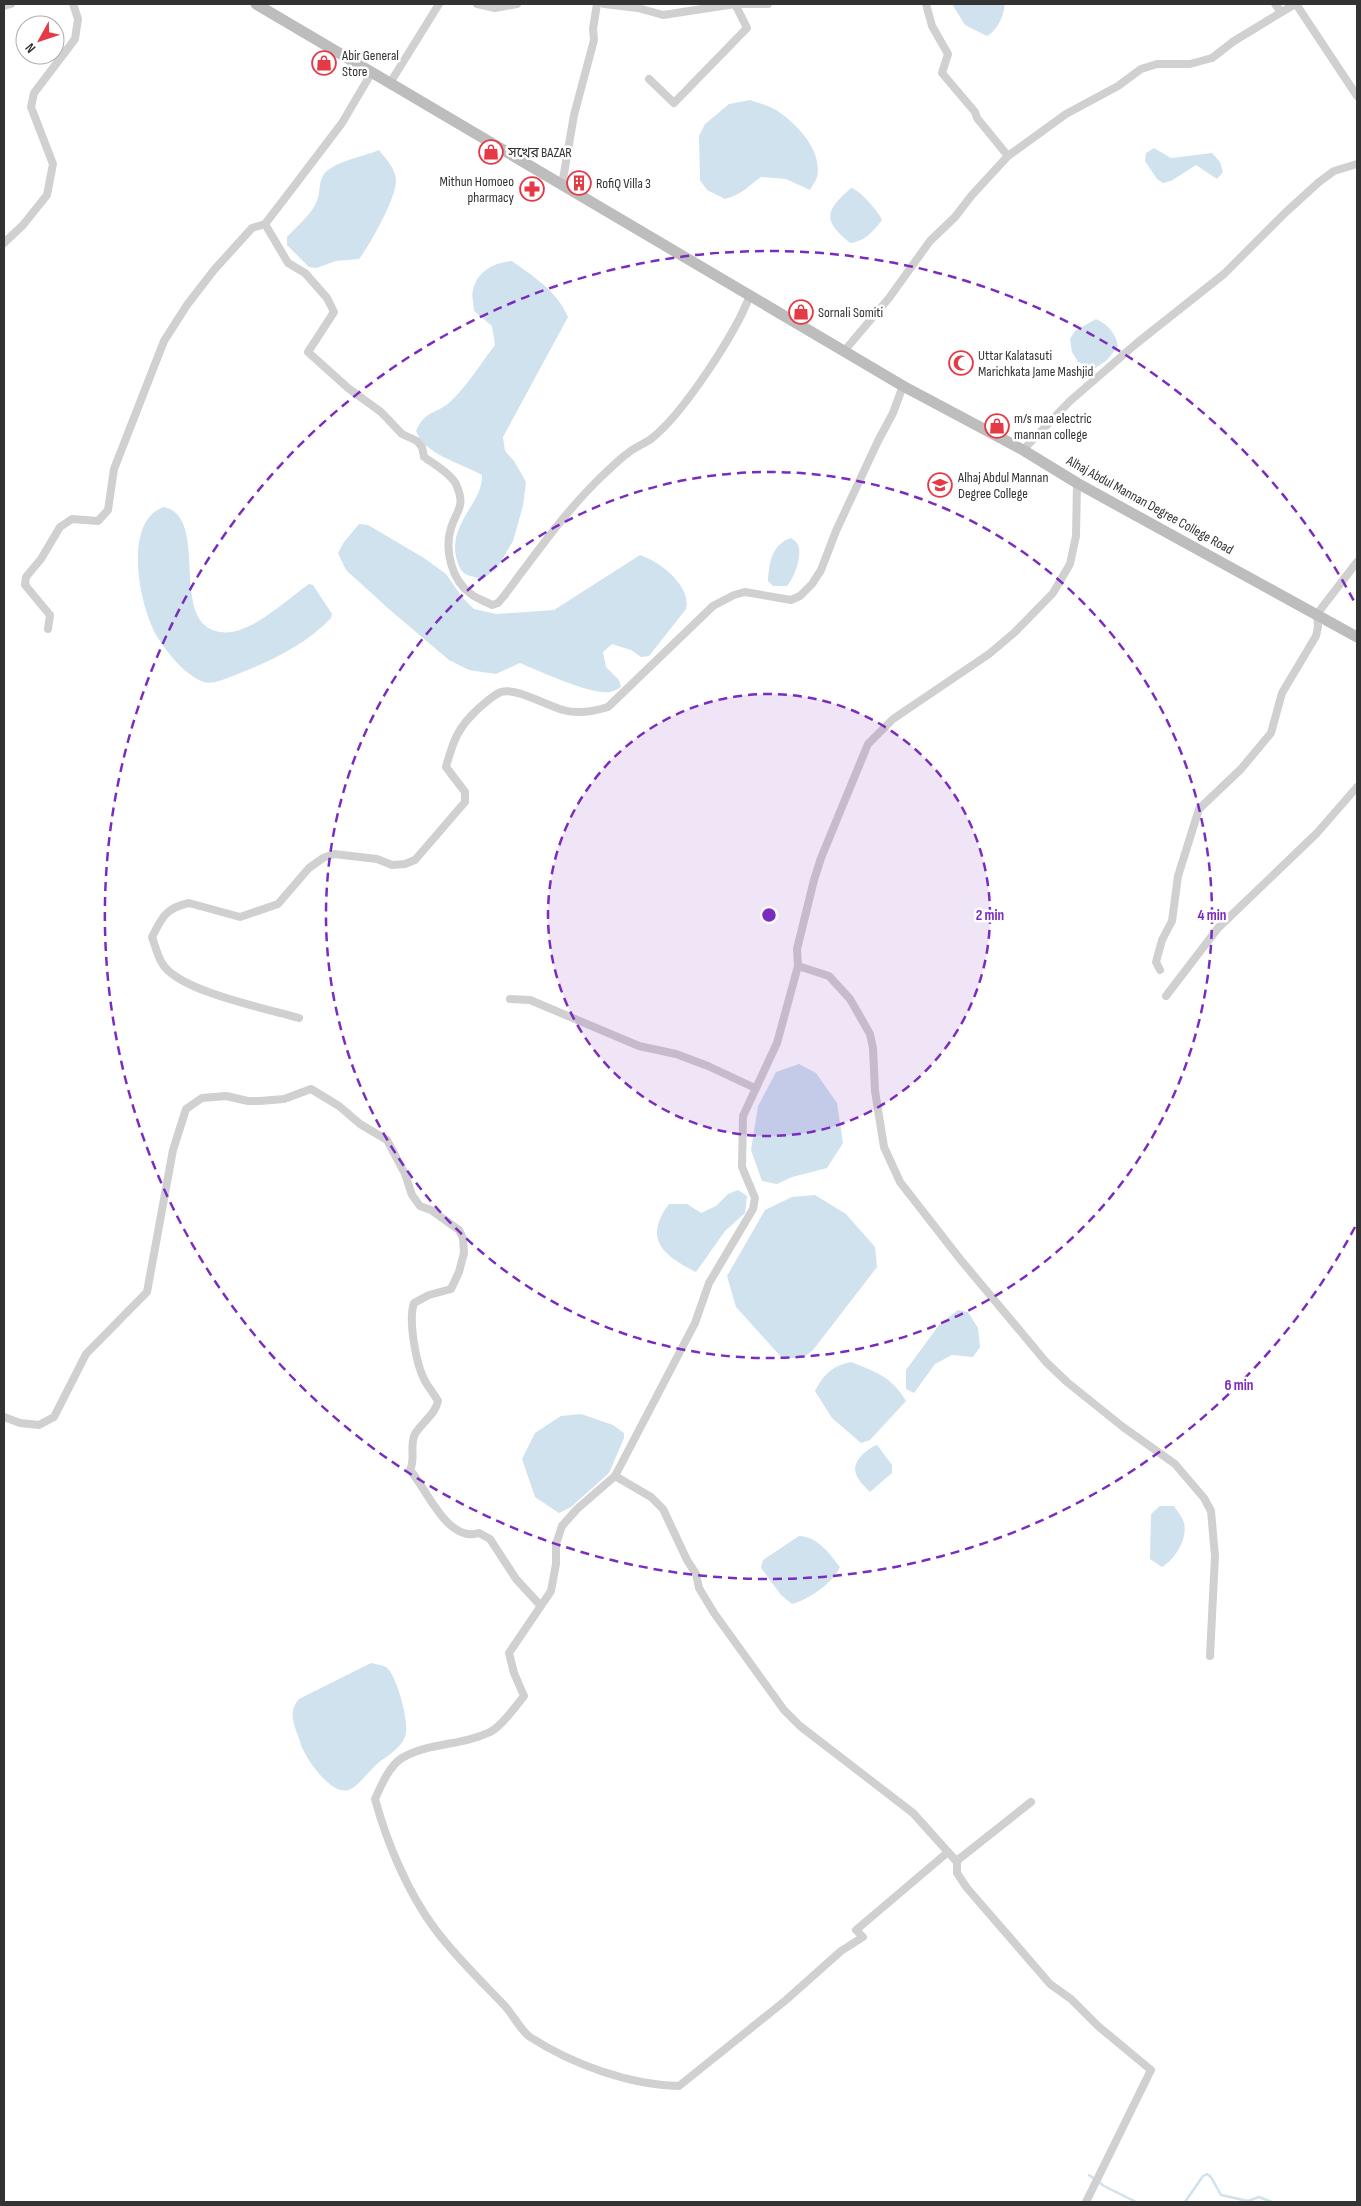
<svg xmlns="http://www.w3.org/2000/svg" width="1361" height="2206" font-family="'Sofia Sans Condensed','Noto Sans Bengali',sans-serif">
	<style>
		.water { fill: #cfe2ee }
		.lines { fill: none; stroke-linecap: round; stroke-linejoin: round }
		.stream { stroke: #cfe2ee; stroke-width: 2.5 }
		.street { stroke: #d0d0d0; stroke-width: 8 }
		.secondary { stroke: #bdbdbd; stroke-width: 11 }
		.ring { fill: none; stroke: #7b2cbf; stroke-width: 2.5; stroke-dasharray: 9 6 }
		.labels { text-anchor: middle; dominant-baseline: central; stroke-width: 5; stroke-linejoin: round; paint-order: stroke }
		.poi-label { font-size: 14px; fill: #333; stroke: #fff; text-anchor: start }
		.street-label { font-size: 14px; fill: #333; stroke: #fff }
		.centre { fill: #7b2cbf; stroke: #fff; stroke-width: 2.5 }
		.ring-label { font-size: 15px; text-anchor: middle; font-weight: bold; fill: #7b2cbf; stroke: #fff; stroke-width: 5; stroke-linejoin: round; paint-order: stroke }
	</style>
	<rect width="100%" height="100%" fill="#fff"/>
	<g class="water">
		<path d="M952,4H1004C1006,13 996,32 987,36L965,25Z"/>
		<path d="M750,100C758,103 768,105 776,110C796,123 823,150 817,177C816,181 812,186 810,190L786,179L761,177C747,187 743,194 725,199L707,190L700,180L699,136L705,124L729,104Z"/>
		<path d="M1154,148L1171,158L1212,153L1220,162L1223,172L1217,179L1196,165L1171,181L1163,183L1157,179L1145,161L1146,153Z"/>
		<path d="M379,150C386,159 396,169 396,181C396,198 370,245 359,259L336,261L316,268L309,267L287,245V237C296,227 311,215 317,201C321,191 318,177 328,170C343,159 363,157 379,150Z"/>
		<path d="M851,188C860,190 878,211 882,220C874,231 864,242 850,243C822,220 825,211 851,188Z"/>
		<path d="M512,261C534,277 557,291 568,317L503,437L505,451L514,461L526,482L523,506L513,541L497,568L483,579C466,575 461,576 456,557C449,522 483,503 482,475C461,463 425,455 416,431C426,409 436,415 451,401C468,385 481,363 495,345L492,326L474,311C474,304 471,296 473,290C477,271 495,262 512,261Z"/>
		<path d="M1096,319C1108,325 1115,332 1118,346L1107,360L1094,369L1078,362L1072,352L1070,339L1075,331Z"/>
		<path d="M164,507C211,517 167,624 220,632C227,633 236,632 242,629C265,621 289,598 309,584L313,585L332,614L331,618C305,646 268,662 233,676C224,679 213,685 204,682C186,676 168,654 158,638C140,610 121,521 164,507Z"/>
		<path d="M359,524L368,525L424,558L446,574L462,597L474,609L496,614L554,610L640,555C659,561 692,586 686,609L649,656L641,657L631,650L612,644L603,652L606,667L619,680L621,687C618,689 614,691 610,692C591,695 539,671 520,663L496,674L469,670L449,660L390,610L346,570L338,553L344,542Z"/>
		<path d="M791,538C793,540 796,541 797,543C804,554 794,578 787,586H773L768,581C769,563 772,544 791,538Z"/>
		<path d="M799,1064L816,1073L837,1103L843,1143L827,1168L792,1177L777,1184L762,1181L751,1150L758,1106L776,1072Z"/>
		<path d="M738,1190L747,1196L745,1213L725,1231L696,1272C663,1255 643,1239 669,1204H687L701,1213L716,1206L728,1194Z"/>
		<path d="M815,1195L846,1214L875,1247L877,1267L813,1350L803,1358H782L736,1307L727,1276L765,1210L792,1197Z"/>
		<path d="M958,1310L968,1312L978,1328L980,1347L973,1357L952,1355L935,1364L914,1393L906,1389V1370L939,1325Z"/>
		<path d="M851,1362C876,1372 891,1376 906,1401L870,1440L861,1443L832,1418L815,1391C824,1374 832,1366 851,1362Z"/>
		<path d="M581,1414L613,1425L624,1433V1438L609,1473L571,1507L559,1513L535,1497L522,1459L535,1433L561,1416Z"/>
		<path d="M877,1445L892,1465V1473L870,1492C857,1479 848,1469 863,1454C868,1450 871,1447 877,1445Z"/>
		<path d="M1160,1506H1174C1177,1511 1183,1518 1184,1523C1188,1539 1175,1559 1162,1567L1150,1559L1151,1514Z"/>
		<path d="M799,1536C818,1537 829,1553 840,1567C833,1583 808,1600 792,1604L781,1595L761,1568L763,1560Z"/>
		<path d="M371,1663C375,1664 382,1665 386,1667C397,1675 408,1720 406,1732C404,1748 387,1755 376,1765C368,1772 361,1783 351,1789C333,1799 306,1759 301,1745C296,1727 286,1714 299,1699Z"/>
	</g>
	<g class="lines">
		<g class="stream">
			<path d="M1089,2175L1104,2186L1136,2202"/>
			<path d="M1185,2202L1203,2176L1207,2174L1211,2177L1221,2195L1248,2201L1259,2197L1272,2202"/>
		</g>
		<g class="street">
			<path d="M477,4L495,8L517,4"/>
			<path d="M604,4L638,8L663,15L735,4H768"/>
			<path d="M926,4L932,26L948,54L942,73L975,112L977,118L1008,156"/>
			<path d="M1275,4L1281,12"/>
			<path d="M1296,4L1357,96"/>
			<path d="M4,6L11,4"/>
			<path d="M649,79L674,103L747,28L735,4"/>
			<path d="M390,83L439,4"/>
			<path d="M562,185L574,115L594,40L593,29L597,4"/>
			<path d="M265,224L288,263L305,273L327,298L334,312L308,352L348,388L381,412L402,434L417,441L422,447L424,457C433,463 451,474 456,484C466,507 457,509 451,528C444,550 452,581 471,594C477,599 485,601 492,605L498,603L504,596C534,556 564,513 600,478C609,470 618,460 628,453C635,447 644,444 651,439C683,414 736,333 750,295"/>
			<path d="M4,243L23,225L47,195L53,164L31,107L34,93L75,39L78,19L73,4"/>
			<path d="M845,350L889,298L930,241L955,217L972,195L1008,156L1066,114L1118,86L1141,69L1157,64H1190L1212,58L1234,41L1295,4"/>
			<path d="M1023,450L1070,401L1137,343L1224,274L1286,212L1319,182L1334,171L1357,164"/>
			<path d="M48,629L50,615L25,585L26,577L41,559L60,527L72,519L98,521L108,510L114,469L164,341L187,305L214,270L252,228L265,224L285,198L342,123L372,72"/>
			<path d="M798,966L829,976L850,999L870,1034L873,1048L875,1091L884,1147L900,1182L960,1259L1046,1362L1067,1382L1123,1427L1175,1464L1204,1498L1211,1511L1215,1556L1210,1656"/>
			<path d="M1160,970L1156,962L1162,940L1172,921L1178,876L1199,809L1241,769L1271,733L1282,693L1316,636L1318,627L1317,614L1357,562"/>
			<path d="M1166,996L1218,928L1317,833L1357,787"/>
			<path d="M510,999L530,1000L639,1046L676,1054L708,1066L755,1088"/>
			<path d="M299,1018C268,1009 177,991 162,963C157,955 155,945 152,937C162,917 166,908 189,903L240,917L278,904L309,868L323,858L334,854L377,859L392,865L405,864L415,860L465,802V792L446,767C453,741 458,727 479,708C485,703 493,695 501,692C516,687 547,706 563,710C577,714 595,711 608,707L713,606L734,595L745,592L791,600L800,596L812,584L821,570L836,531L878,441L893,413L903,386"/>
			<path d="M4,1417L20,1423L39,1425L54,1417L86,1354L147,1292L173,1150L186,1109L202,1098L226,1096L248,1101H260L284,1099L311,1089L339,1106L360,1124L387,1140L405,1174L412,1195L420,1206L431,1210L459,1230L463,1238L464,1253L459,1272L451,1289L429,1295L414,1303C408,1320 416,1365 425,1381C429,1388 434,1394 438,1401C435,1415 422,1422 415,1434C409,1445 416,1459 410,1470C427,1489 447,1543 479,1533L490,1539L516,1579L540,1605"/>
			<path d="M615,1476L651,1497L663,1509L687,1560L696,1574L699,1588L714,1613L784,1710L800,1726L913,1813L957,1862"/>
			<path d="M1031,1802L959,1859L957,1862V1873L967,1888L1050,1984L1071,1999L1098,2026L1151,2070L1086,2202"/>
			<path d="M948,1852L856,1930L863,1937L841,1951L786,2000L679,2086C629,2085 572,2064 530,2037C521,2031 512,2013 504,2005C481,1981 455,1956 435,1929C408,1893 387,1843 375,1799C381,1786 389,1766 402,1758C429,1742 462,1746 490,1732C501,1727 516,1706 524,1696L514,1673L509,1653L551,1591L556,1564V1544L562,1526L577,1509L615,1476L695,1323L709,1283L753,1209L755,1198L742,1167L743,1116L777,1043L798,966L797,949L814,880L821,858L868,744L893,719L989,654L1015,632L1053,593L1070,564L1076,536L1077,483"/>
		</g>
		<path class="secondary" d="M256,4L903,386L1023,450L1077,483L1357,637"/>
	</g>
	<circle cx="769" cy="915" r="221" fill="#7b2cbf" fill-opacity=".12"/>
	<g class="ring">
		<circle cx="769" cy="915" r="221"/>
		<circle cx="769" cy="915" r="443"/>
		<path d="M1355 1227A664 664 0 1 1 1355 603"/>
	</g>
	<defs>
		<g id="shop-ring" transform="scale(1.25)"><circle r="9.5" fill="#fff" stroke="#e63946" stroke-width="1.5"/><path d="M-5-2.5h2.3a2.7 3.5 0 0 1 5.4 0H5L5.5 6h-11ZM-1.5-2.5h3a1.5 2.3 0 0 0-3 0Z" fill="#e63946"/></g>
		<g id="building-ring" transform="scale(1.25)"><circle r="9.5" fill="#fff" stroke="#e63946" stroke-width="1.5"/><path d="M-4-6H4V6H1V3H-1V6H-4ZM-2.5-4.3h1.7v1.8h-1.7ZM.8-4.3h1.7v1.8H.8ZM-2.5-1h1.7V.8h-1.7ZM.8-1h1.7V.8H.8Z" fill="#e63946"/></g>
		<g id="pharmacy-ring" transform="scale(1.25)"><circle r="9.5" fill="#fff" stroke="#e63946" stroke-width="1.5"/><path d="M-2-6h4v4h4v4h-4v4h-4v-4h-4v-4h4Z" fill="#e63946"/></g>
		<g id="mosque-ring" transform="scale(1.25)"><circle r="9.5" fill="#fff" stroke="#e63946" stroke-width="1.5"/><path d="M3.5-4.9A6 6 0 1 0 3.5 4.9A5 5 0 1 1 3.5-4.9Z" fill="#e63946"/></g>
		<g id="university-ring" transform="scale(1.25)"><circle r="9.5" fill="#fff" stroke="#e63946" stroke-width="1.5"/><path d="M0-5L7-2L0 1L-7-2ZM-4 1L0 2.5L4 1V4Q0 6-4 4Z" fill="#e63946"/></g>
	</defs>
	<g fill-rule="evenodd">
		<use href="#shop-ring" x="324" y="63"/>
		<use href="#shop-ring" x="491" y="152"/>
		<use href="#building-ring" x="579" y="183"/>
		<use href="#pharmacy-ring" x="532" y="189"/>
		<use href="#shop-ring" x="801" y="312"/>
		<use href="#mosque-ring" x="961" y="363"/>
		<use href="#shop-ring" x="997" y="426"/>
		<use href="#university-ring" x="940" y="485"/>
	</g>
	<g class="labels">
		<g class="poi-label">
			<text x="342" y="55">Abir General<tspan x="342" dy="16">Store</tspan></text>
			<text x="508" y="152">সখের BAZAR</text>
			<text x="514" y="181" text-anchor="end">Mithun Homoeo<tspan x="514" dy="16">pharmacy</tspan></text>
			<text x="596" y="183">RofiQ Villa 3</text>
			<text x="818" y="312">Sornali Somiti</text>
			<text x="978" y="355">Uttar Kalatasuti<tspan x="978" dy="16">Marichkata Jame Mashjid</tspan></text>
			<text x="1014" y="418">m/s maa electric<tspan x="1014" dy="16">mannan college</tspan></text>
			<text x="958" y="477">Alhaj Abdul Mannan<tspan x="958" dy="16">Degree College</tspan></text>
		</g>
		<g class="street-label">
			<text transform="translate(1150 505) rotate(29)">Alhaj Abdul Mannan Degree College Road</text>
		</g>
	</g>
	<circle cx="769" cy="915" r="8" class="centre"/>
	<g class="ring-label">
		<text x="990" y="920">2 min</text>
		<text x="1212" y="920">4 min</text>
		<text x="1239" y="1390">6 min</text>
	</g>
	<rect width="1361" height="2206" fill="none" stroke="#333333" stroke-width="10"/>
	<g transform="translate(40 40) rotate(230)"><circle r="24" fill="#ffffff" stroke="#adadad"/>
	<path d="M0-4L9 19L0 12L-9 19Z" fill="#e63946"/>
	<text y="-8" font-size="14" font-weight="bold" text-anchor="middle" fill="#333333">N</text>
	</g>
</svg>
